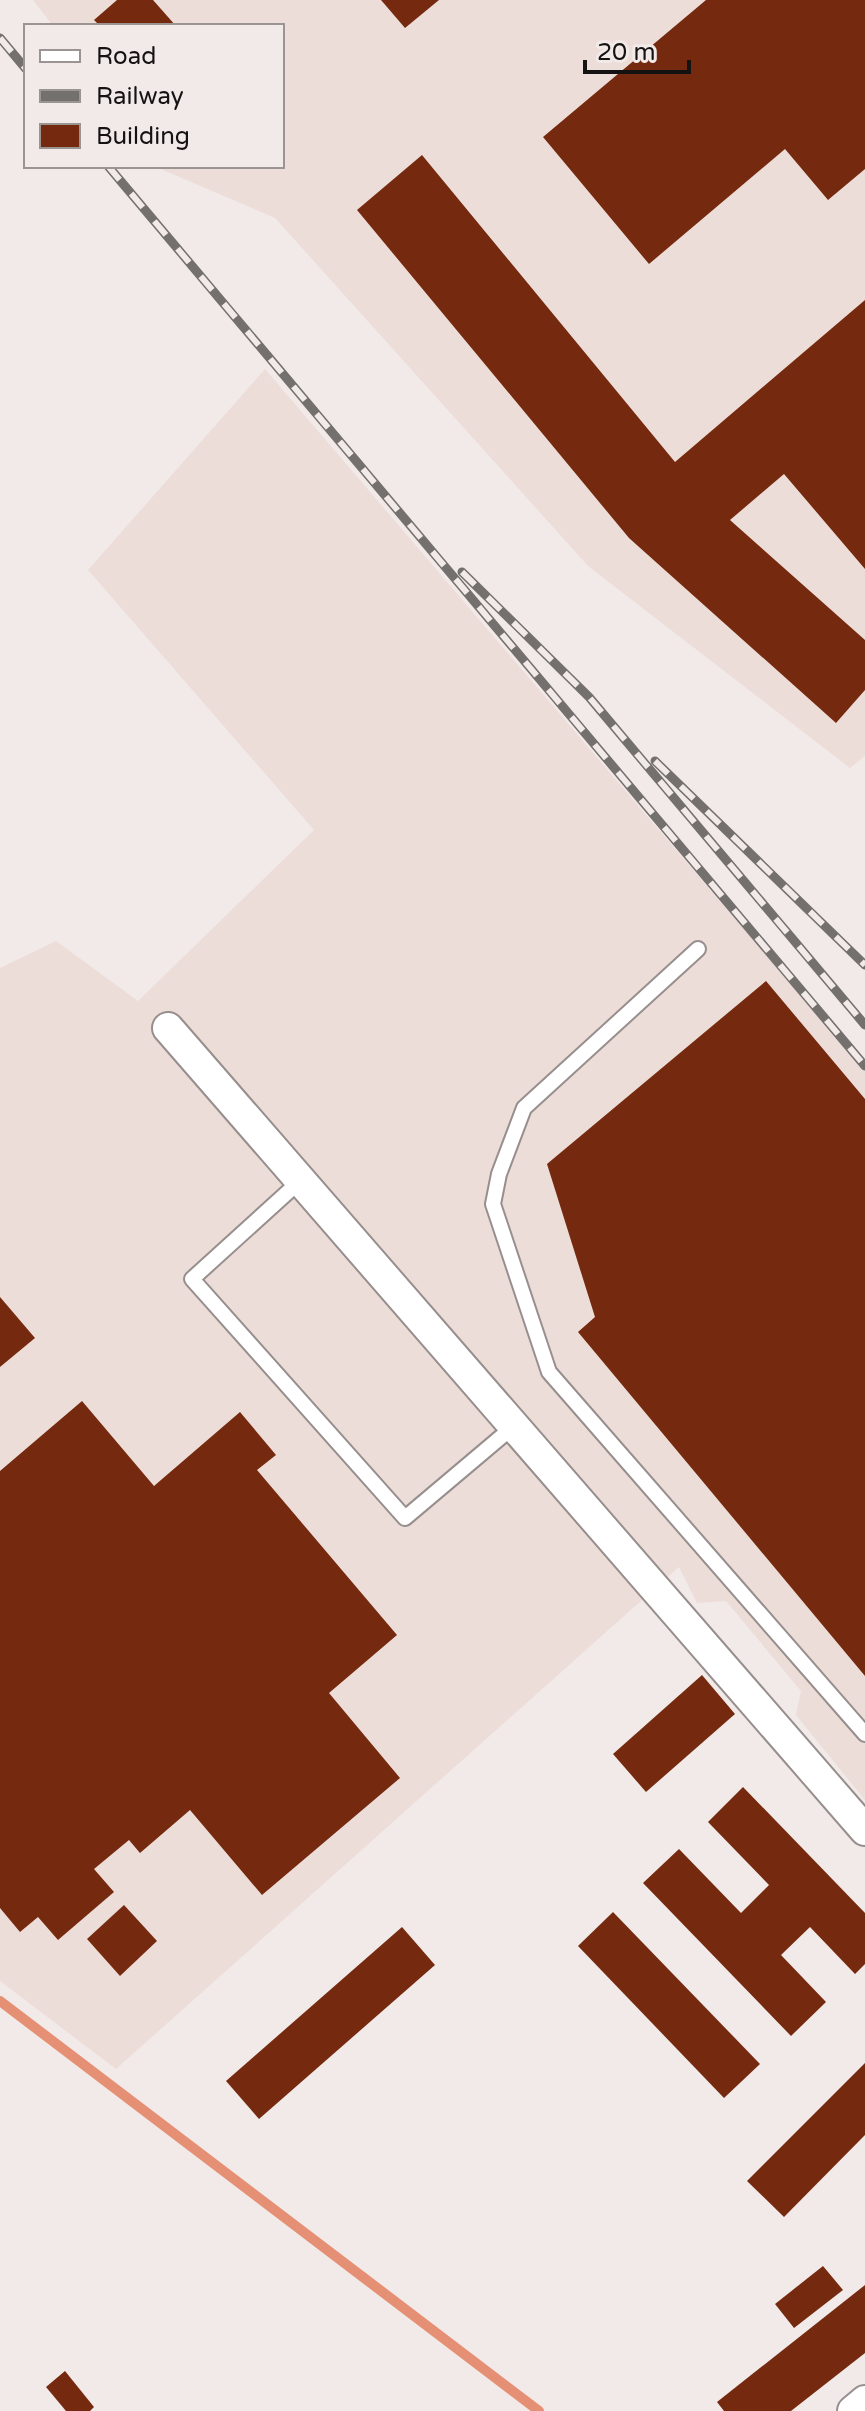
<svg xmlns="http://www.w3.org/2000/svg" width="865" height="2411" font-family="'Varela Round',sans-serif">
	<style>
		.built { fill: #edddd8 }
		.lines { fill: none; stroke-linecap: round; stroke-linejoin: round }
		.stream { stroke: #e58f74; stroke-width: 10 }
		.building { fill: #752a0f }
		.lane-casing { stroke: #978f8d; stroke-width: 18 }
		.street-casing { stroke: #978f8d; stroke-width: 34 }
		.lane { stroke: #fff; stroke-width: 14 }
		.street { stroke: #fff; stroke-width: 30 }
		.rail-casing { stroke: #74706e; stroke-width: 9 }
		.rail { stroke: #f2eae8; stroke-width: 6; stroke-dasharray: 18; stroke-linecap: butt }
	</style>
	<rect width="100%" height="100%" fill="#f2eae8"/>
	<g class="built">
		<path d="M33,0H865V756L850,768L588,566L275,218L163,170L161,166H282V26H53Z"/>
		<path d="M265,369L865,1071V1800L796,1715L801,1691L726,1601L697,1603L679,1567L116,2069L0,1981V968L56,941L138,1001L314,830L88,570Z"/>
	</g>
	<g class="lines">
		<path class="stream" d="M0,2001L539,2411"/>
	</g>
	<g class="building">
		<path d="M117,0H153L176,26H100L94,20Z"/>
		<path d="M381,0H439L405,28Z"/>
		<path d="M706,0H865V169L828,200L785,149L649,264L543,137Z"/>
		<path d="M422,155L675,462L865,300V569L784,474L730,520L865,640V690L836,723L629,538L357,210Z"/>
		<path d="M766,981L865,1099V1676L578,1332L595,1317L547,1164Z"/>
		<path d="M0,1297L35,1338L0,1367Z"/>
		<path d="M82,1401L154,1486L240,1412L276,1455L257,1470L397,1635L329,1693L400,1778L262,1895L190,1810L140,1853L129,1840L94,1869L114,1892L58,1940L38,1917L20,1932L0,1908V1471Z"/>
		<path d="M702,1675L735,1714L646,1792L613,1754Z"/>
		<path d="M743,1787L865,1913V1964L855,1974L810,1927L781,1955L826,2002L791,2036L643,1883L679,1849L741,1913L769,1885L708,1822Z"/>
		<path d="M124,1905L157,1941L120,1976L87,1939Z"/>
		<path d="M613,1912L760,2064L724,2098L578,1946Z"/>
		<path d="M402,1927L435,1965L259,2119L226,2081Z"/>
		<path d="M865,2063V2135L784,2217L747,2181Z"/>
		<path d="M823,2266L843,2290L794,2328L775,2304Z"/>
		<path d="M865,2285V2353L791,2411H724L717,2402Z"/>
		<path d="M65,2371L94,2407L90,2411H66L46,2387Z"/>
	</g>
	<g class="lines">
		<g class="lane-casing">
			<g id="lane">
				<path d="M698,949L524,1108L499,1174L493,1204L549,1372L865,1734"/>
				<path d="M300,1181L192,1279L405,1518L514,1426"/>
			</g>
		</g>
		<g class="street-casing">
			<g id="street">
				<path d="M168,1028L865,1830"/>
				<path d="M853,2411L865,2401"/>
			</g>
		</g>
		<use href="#lane" class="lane"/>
		<use href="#street" class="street"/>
		<g class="rail-casing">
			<g id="rail">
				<path d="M0,38L26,69"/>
				<path d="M108,166L865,1066"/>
				<path d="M462,572L589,697L865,1025"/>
				<path d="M655,761L865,965"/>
			</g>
		</g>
		<use href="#rail" class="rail"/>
	</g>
	<rect x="24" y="24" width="260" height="144" fill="#f2eae8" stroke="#9a9492" stroke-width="2"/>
	<rect x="40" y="50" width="40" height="12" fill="#ffffff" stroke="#9a9492" stroke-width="2"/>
	<text x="96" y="64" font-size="24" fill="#151312">Road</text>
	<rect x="40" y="90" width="40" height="12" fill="#74706e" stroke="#9a9492" stroke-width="2"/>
	<text x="96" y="104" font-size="24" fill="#151312">Railway</text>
	<rect x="40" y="124" width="40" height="24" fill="#752a0f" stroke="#9a9492" stroke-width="2"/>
	<text x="96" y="144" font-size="24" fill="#151312">Building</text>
	<path d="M585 60v12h104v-12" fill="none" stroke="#151312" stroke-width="4"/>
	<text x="597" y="60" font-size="24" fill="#151312" stroke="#f2eae8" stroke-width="6" paint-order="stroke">20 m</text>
</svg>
